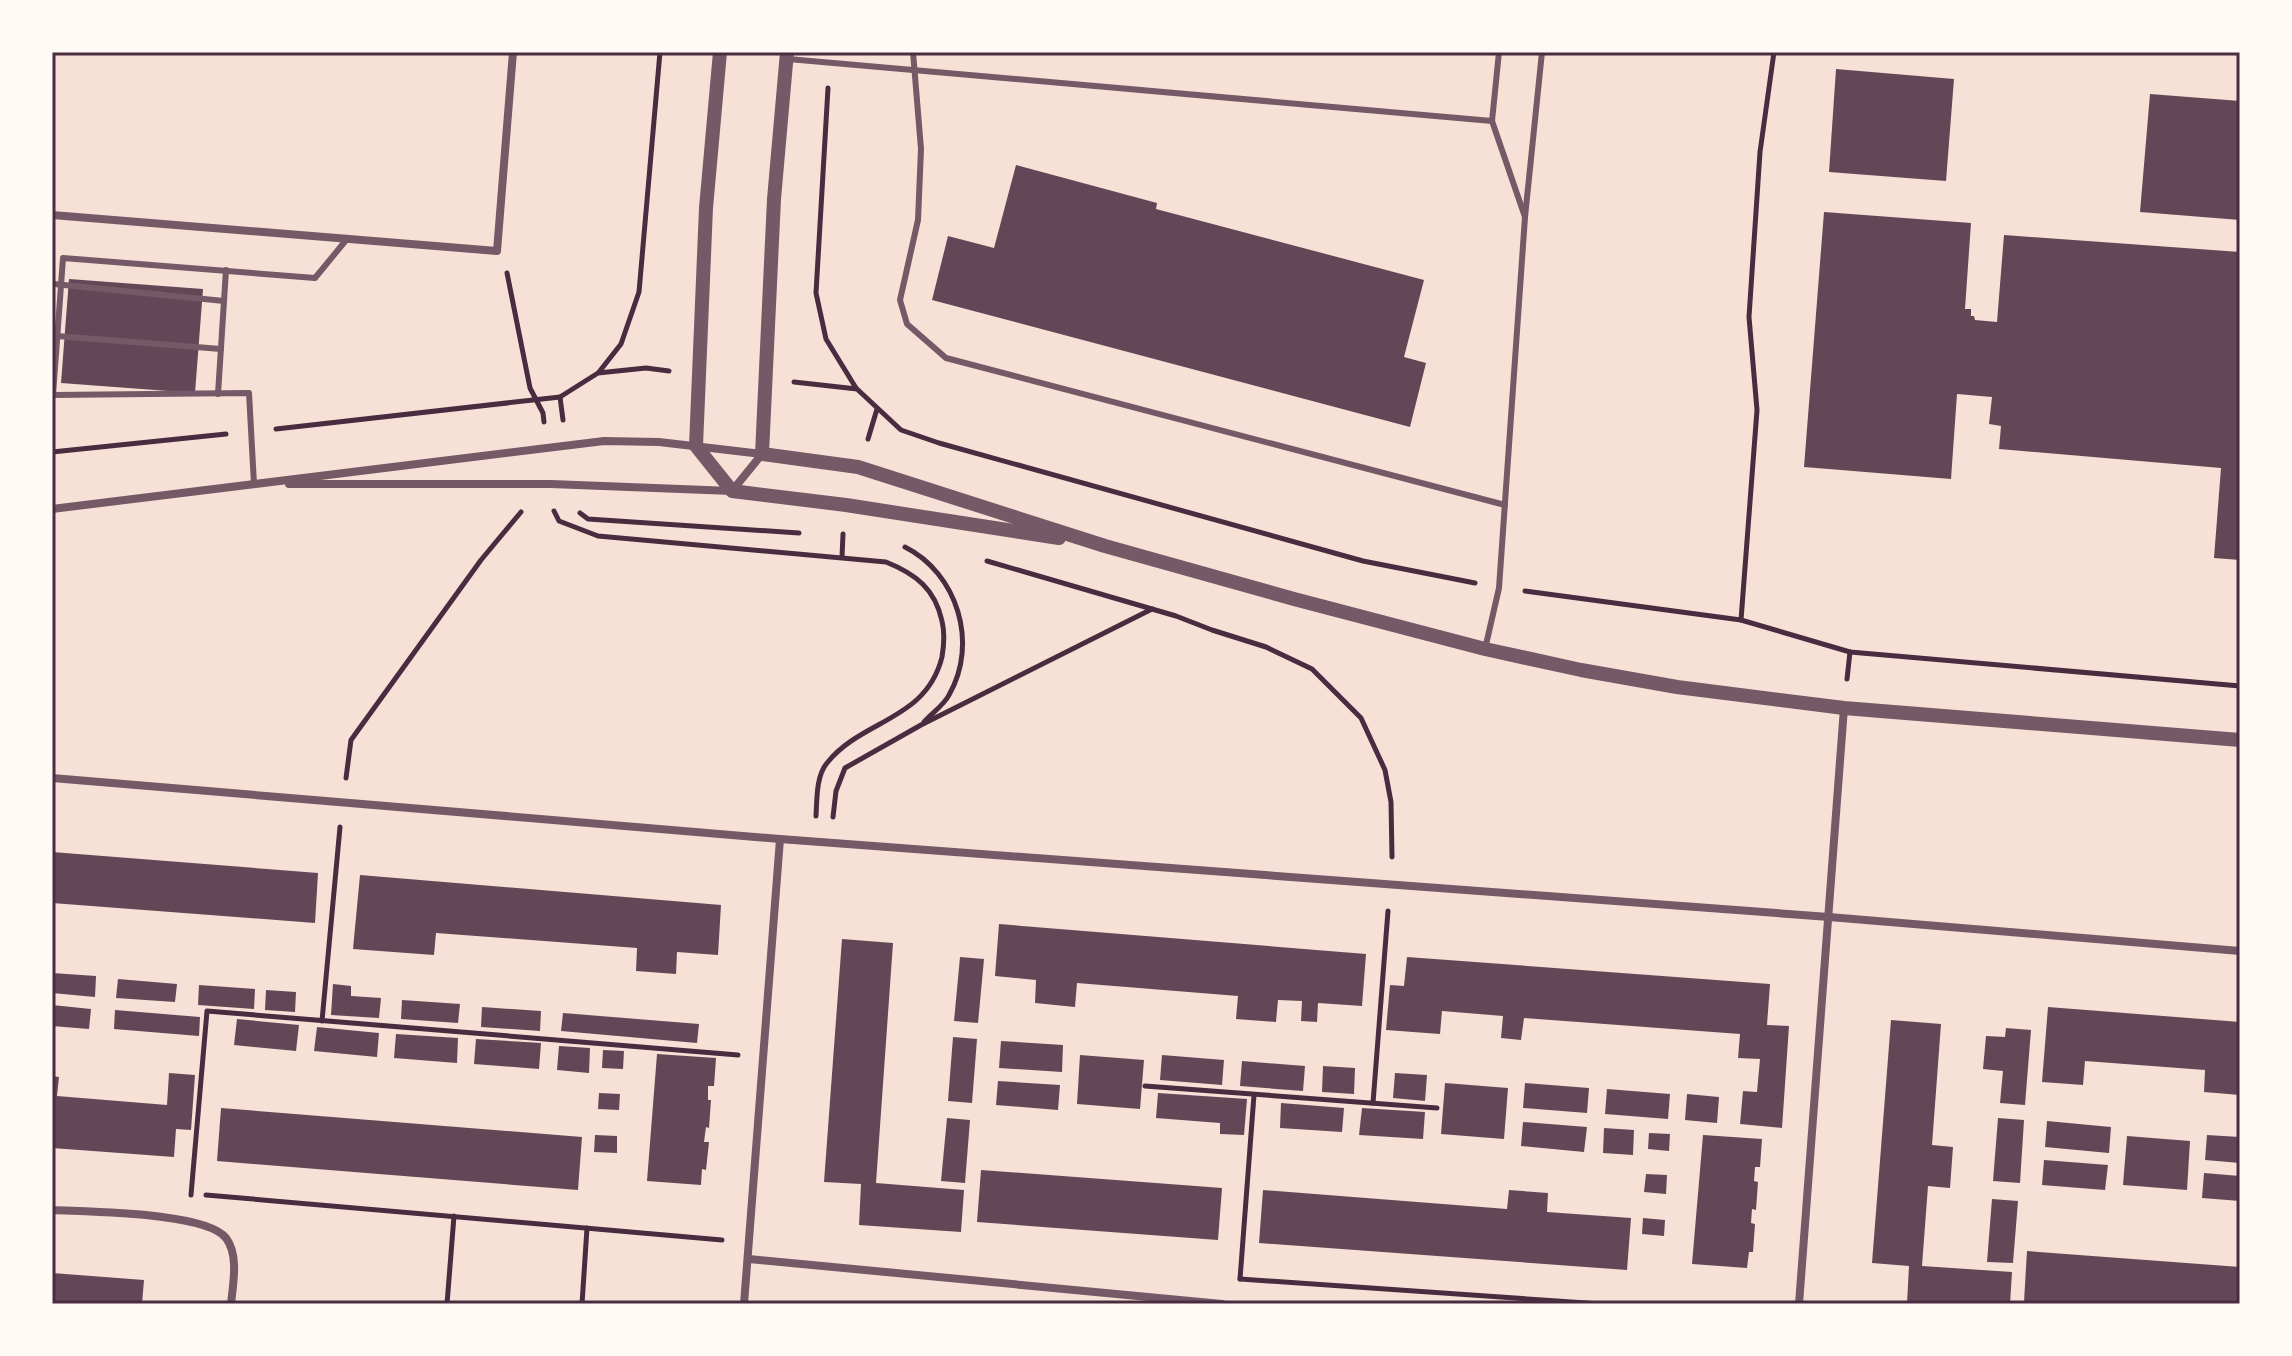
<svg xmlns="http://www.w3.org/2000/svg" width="2292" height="1356" font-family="'Golos Text',sans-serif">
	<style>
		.building { fill: #644757 }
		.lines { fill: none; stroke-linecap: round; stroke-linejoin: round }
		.path { stroke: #4a2c40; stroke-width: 5 }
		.service { stroke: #755966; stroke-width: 6 }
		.minor { stroke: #755966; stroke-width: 8 }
		.tertiary { stroke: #755966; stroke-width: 14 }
		.neatline { fill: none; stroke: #4a2c40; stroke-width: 3 }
	</style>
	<rect width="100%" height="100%" fill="#f7e1d7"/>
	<g class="building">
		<path d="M1836,69L1954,79L1946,181L1829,172Z"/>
		<path d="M2150,94L2240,101V220L2140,212Z"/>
		<path d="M1016,165L1157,203L1156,209L1424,280L1404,357L1426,363L1410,427L932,300L948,236L994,248Z"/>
		<path d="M1824,212L1971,223L1965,309H1971V316H1974L1975,320L1997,322L2004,235L2240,252V560L2214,558L2221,468L1999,449L2001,426L1989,424L1992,397L1957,394L1951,479L1804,467Z"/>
		<path d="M69,279L203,289L195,393L61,383Z"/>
		<path d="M52,852L318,873L315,923L52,903Z"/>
		<path d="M360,875L721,905L718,955L677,952L676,974L636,971L637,948L597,945L436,933L434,955L353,949Z"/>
		<path d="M999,924L1366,954L1362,1006L1318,1003L1317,1022L1301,1021L1302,1001L1278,1000L1276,1022L1236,1019L1238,996L1077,983L1075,1007L1035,1003L1036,980L995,976Z"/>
		<path d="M842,939L893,943L876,1183L964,1190L961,1232L859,1225L861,1184L824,1182Z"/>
		<path d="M960,957L984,959L978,1023L954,1021Z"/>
		<path d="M1407,957L1770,984L1767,1025L1789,1026L1782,1128L1740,1124L1743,1091L1757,1092L1760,1059L1738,1058L1740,1034L1524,1018L1521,1040L1501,1038L1503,1016L1442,1011L1440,1034L1386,1030L1390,985L1404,986Z"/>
		<path d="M52,973L96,976L95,997L52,993Z"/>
		<path d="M118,979L177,984L175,1002L116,998Z"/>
		<path d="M333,984L351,986V996L381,998L379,1018L331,1015Z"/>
		<path d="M199,985L255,989L254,1009L198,1005Z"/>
		<path d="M266,990L296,992L295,1012L265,1010Z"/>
		<path d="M402,1000L460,1004L458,1023L401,1019Z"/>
		<path d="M52,1005L91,1009L89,1029L52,1026Z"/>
		<path d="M482,1007L541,1011L540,1031L481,1027Z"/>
		<path d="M2048,1007L2240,1022V1095L2204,1092L2205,1070L2085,1061L2083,1085L2042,1082Z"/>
		<path d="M115,1010L200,1017L199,1036L114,1029Z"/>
		<path d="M563,1013L699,1024L697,1043L561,1031Z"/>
		<path d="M237,1019L299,1025L296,1051L234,1045Z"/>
		<path d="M1891,1020L1941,1024L1932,1145L1953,1147L1950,1188L1928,1186L1922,1266L2012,1272L2010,1304H1907L1909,1266L1872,1263Z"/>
		<path d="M317,1027L379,1033L377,1057L314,1051Z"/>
		<path d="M2006,1028L2031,1030L2025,1105L2000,1103L2003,1071L1983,1069L1986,1036L2005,1037Z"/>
		<path d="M396,1034L458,1038L457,1063L394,1058Z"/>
		<path d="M953,1037L977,1039L972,1103L948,1101Z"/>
		<path d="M476,1039L541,1043L539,1069L474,1064Z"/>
		<path d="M1001,1041L1063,1045L1062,1072L999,1068Z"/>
		<path d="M559,1046L590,1048L589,1073L557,1070Z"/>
		<path d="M603,1050L624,1051L623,1069L602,1068Z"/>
		<path d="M657,1054L716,1058L714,1086H708V1100H711L709,1128L706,1127L704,1142H709L706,1170L702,1169L701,1185L647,1181Z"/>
		<path d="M1080,1055L1144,1060L1140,1109L1077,1104Z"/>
		<path d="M1162,1055L1224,1060L1222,1085L1160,1080Z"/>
		<path d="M1242,1061L1305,1066L1303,1091L1240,1086Z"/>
		<path d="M1323,1066L1355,1068L1354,1094L1322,1092Z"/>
		<path d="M169,1073L195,1075L191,1130L176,1129L174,1157L52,1148V1076L59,1077L57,1096L167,1105Z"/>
		<path d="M1395,1073L1427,1075L1425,1101L1393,1098Z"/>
		<path d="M998,1081L1060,1085L1058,1110L996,1105Z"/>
		<path d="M1445,1083L1508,1088L1504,1139L1441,1134Z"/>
		<path d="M1525,1083L1589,1088L1587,1113L1523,1108Z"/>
		<path d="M1607,1089L1670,1094L1668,1119L1605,1114Z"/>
		<path d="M599,1093L620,1094L619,1110L598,1109Z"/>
		<path d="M1158,1093L1247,1099L1244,1135L1220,1134V1123L1156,1118Z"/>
		<path d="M1687,1094L1719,1097L1717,1123L1685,1120Z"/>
		<path d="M1281,1103L1344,1108L1342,1132L1280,1128Z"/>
		<path d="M221,1108L582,1137L578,1190L217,1161Z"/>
		<path d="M1362,1108L1425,1112L1423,1139L1359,1135Z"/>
		<path d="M947,1118L970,1120L965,1183L941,1181Z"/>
		<path d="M1998,1118L2024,1120L2020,1183L1993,1181Z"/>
		<path d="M2047,1121L2111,1127L2109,1153L2045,1147Z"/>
		<path d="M1523,1122L1587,1127L1584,1152L1521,1146Z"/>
		<path d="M1604,1128L1634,1130L1633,1155L1603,1153Z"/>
		<path d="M1649,1133L1670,1134L1669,1151L1648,1149Z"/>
		<path d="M595,1135L617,1136V1153L594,1152Z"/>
		<path d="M1703,1135L1762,1139L1760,1167H1755L1754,1181L1758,1182L1756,1210L1752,1209L1751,1223L1755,1224L1753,1252H1749L1747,1268L1692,1264Z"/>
		<path d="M2207,1135L2240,1137V1163L2205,1160Z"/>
		<path d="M2127,1136L2190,1141L2187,1190L2123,1185Z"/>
		<path d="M2044,1160L2108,1165L2105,1190L2042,1185Z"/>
		<path d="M981,1170L1222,1188L1218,1240L977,1222Z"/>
		<path d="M2204,1173L2240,1176V1201L2202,1198Z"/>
		<path d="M1646,1174L1667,1175L1666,1194L1644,1192Z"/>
		<path d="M1263,1190L1507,1209L1509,1190L1548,1193L1547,1212L1631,1218L1627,1270L1259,1243Z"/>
		<path d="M1992,1199L2018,1201L2013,1263L1987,1262Z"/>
		<path d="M1643,1218L1665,1220L1664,1236L1642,1234Z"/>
		<path d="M2027,1251L2240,1267V1304L2024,1302Z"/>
		<path d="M52,1273L144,1280L142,1304H52Z"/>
	</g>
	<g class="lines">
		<g class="path">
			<path d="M828,88L816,293L826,339L856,388"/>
			<path d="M507,273L530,388L543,413L544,422"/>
			<path d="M599,372L621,344L639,292L660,52"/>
			<path d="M794,382L857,389L901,430L939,443L1363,561L1475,583"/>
			<path d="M560,397L563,420"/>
			<path d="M276,429L560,397L598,373L646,368L669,371"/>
			<path d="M868,439L877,409"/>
			<path d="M52,452L226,434"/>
			<path d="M554,511L559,521L598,536L886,562C916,574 935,589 942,621C945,633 944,645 942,657C926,721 862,719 827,763C816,776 817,800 816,816"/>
			<path d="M580,513L588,519L799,533"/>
			<path d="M905,547C957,573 979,643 949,695C944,705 932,713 924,722"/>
			<path d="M842,557L843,534"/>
			<path d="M987,561L1176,616L1212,630L1266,647L1312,669L1361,718L1385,770L1391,802L1392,857"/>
			<path d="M1525,591L1741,620L1850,652L2240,686"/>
			<path d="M1741,620L1757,410L1749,317L1760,152L1774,52"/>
			<path d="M1847,679L1850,652"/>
			<path d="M346,778L351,740L481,560L521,512"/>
			<path d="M833,817L836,791L845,768L921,725L1152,609"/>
			<path d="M322,1021L340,827"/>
			<path d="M1145,1086L1437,1108"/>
			<path d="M1373,1103L1388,911"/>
			<path d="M191,1195L207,1011L738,1055"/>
			<path d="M206,1195L722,1240"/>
			<path d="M1240,1279L1601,1304"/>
			<path d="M1240,1279L1254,1095"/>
			<path d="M447,1304L454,1216"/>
			<path d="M582,1304L587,1228"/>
		</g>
		<g class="service">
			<path d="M913,52L921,149L918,220L900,300L907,324L946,358L1505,505"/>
			<path d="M788,59L1492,121L1525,217"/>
			<path d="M1492,121L1499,52"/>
			<path d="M54,284L224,301"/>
			<path d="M57,336L221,349"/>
			<path d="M218,394L226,270"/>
			<path d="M52,395L249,393L254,484"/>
			<path d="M53,395L63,258L315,278L347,239"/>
			<path d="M1485,649L1499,588L1525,217L1542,52"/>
		</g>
		<g class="minor">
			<path d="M52,215L497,251L513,52"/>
			<path d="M289,484H551L732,491L762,454"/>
			<path d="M52,509L604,441L659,442L762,454"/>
			<path d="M52,778L780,839L1829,917L2240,951"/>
			<path d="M52,1210C87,1212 206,1212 226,1238C239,1255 233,1284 231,1304"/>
			<path d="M749,1259L1222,1304"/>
			<path d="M744,1304L780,839"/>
			<path d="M1799,1304L1844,708"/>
		</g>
		<g class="tertiary">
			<path d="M720,52L706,208L696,446L732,491L846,505L1059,538"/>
			<path d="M787,52L774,199L762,454L858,467L1105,546L1294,599L1485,649L1581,670L1677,687L1844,708L2240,740"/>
		</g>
	</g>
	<rect width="2292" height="1356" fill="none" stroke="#fffaf5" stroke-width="108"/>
	<rect x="54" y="54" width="2184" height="1248" class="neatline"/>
</svg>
